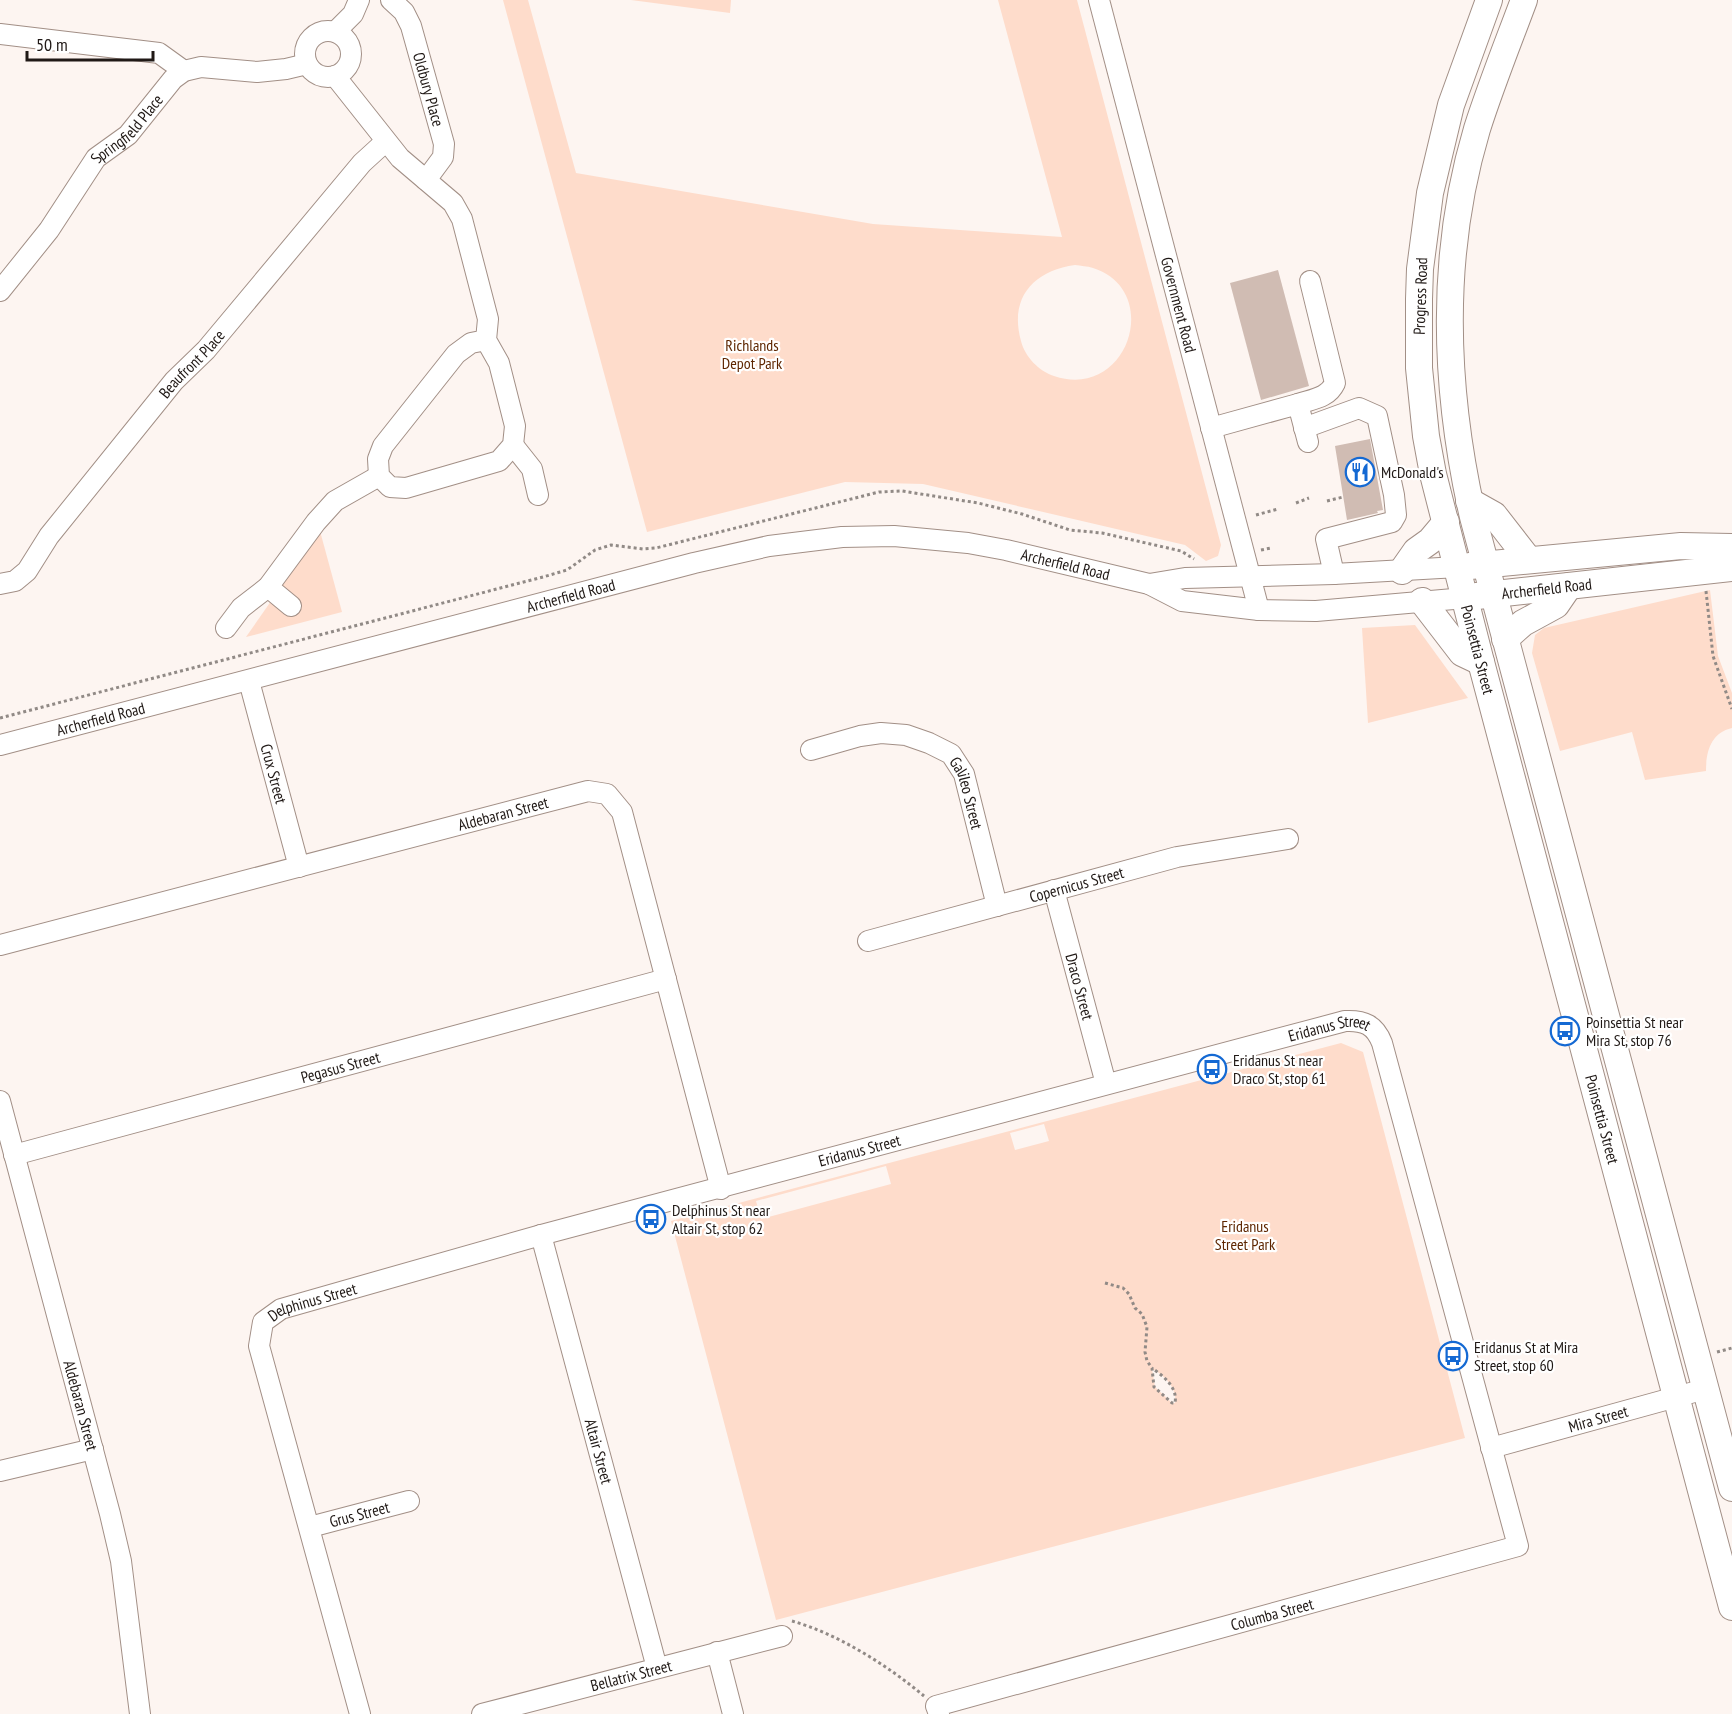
<svg xmlns="http://www.w3.org/2000/svg" width="1732" height="1714" font-family="'PT Sans Narrow',sans-serif">
	<style>
		.green { fill: #fedccb; fill-rule: evenodd }
		.building { fill: #d0bcb3 }
		.lines { fill: none; stroke-linecap: round; stroke-linejoin: round }
		.minor-casing { stroke: #a28f86; stroke-width: 22 }
		.major-casing { stroke: #a28f86; stroke-width: 28 }
		.path { stroke: #918a86; stroke-width: 3; stroke-dasharray: 3 3; stroke-linecap: butt }
		.minor { stroke: #fff; stroke-width: 20 }
		.major { stroke: #fff; stroke-width: 26 }
		.labels { text-anchor: middle; dominant-baseline: central; stroke-width: 4.5; stroke-linejoin: round; paint-order: stroke }
		.street-label { font-size: 16px; fill: #201916; stroke: #fff }
		.park-label { font-size: 16px; fill: #5e2601; stroke: #fff }
		.poi-label { font-size: 16px; fill: #201916; stroke: #fff; text-anchor: start }
	</style>
	<rect width="100%" height="100%" fill="#fdf5f1"/>
	<g class="green">
		<path d="M503,0H528L576,173L873,224L1062,237L998,0H1077L1221,545L1218,556L1206,561L1185,545L923,484L845,482L647,532ZM1075,265C1081,266 1087,266 1093,268C1163,290 1129,401 1054,376C1039,371 1025,357 1021,341C1009,298 1033,271 1075,265Z"/>
		<path d="M631,0H731L730,13Z"/>
		<path d="M320,531L342,612L246,637Z"/>
		<path d="M1710,590L1718,656L1732,693V728C1711,733 1706,751 1706,771L1645,780L1632,732L1560,751L1532,653L1535,635L1544,628Z"/>
		<path d="M1415,625L1468,698L1368,723L1362,628Z"/>
		<path d="M1341,1043L1363,1052L1465,1438L776,1620L671,1221ZM1044,1124L1049,1141L1015,1150L1010,1133ZM886,1166L891,1184L761,1219L756,1201ZM1152,1369C1163,1374 1178,1388 1175,1403H1172L1155,1387Z"/>
	</g>
	<g class="building">
		<path d="M1278,270L1309,386L1261,400L1230,283Z"/>
		<path d="M1370,439L1383,510L1377,511L1378,513L1347,520L1335,446Z"/>
	</g>
	<g class="lines">
		<g class="minor-casing">
			<g id="minor">
				<path id="s1" d="M391,0L404,12L411,26L444,144L443,157L426,180"/>
				<path id="s2" d="M1099,0L1259,610"/>
				<circle cx="328" cy="54" r="23"/>
				<path d="M336,31L353,14L359,0"/>
				<path d="M0,34L159,53L184,71"/>
				<path d="M335,76L400,158L453,203L462,219L488,319L486,340L499,363L515,426L513,445L499,461L406,488L390,487L379,476L378,459L383,446L456,354L471,343L486,340"/>
				<path id="s3" d="M0,291L49,230L96,158L128,135L173,79L184,71L201,67L257,72L286,69L307,64"/>
				<path d="M1298,404C1313,399 1328,398 1335,383L1310,281"/>
				<path d="M1211,428L1298,404L1308,442"/>
				<path d="M1304,428L1359,408L1377,416L1394,495L1396,515L1392,522L1326,539L1334,574"/>
				<path d="M513,445L532,469L538,495"/>
				<path id="s4" d="M0,584L15,581L27,571L49,536L174,381L206,350L362,163L385,142"/>
				<path d="M1149,584L1185,578L1334,574L1458,567"/>
				<path d="M268,587L291,606"/>
				<path d="M226,628L241,608L268,587L316,522L335,501L379,476"/>
				<path id="s5" d="M249,681L299,867"/>
				<path id="s6" d="M0,745L694,563L769,546L842,537L894,536L968,543L1006,550L1149,584L1182,601L1259,610L1316,611L1465,598"/>
				<path id="s7" d="M811,750L860,736L881,733L906,735L929,743L951,754L964,774L997,906"/>
				<path id="s8" d="M1054,890L1106,1084"/>
				<path id="s9" d="M868,941L1177,857L1288,839"/>
				<path id="s10" d="M0,945L588,791L607,794L622,812L721,1189"/>
				<path id="s11" d="M0,1101L110,1514L121,1561L140,1714"/>
				<path id="s12" d="M14,1155L666,979"/>
				<path id="s13" d="M541,1235L657,1668"/>
				<path id="s14" d="M1491,1448L1705,1389"/>
				<path d="M0,1471L93,1449"/>
				<path id="s15" d="M310,1527L409,1501"/>
				<path d="M717,1652L733,1714"/>
				<path id="s16" d="M360,1714L259,1346L263,1322L281,1309L541,1235L1345,1021C1364,1020 1375,1025 1382,1043L1518,1546L936,1706L939,1714"/>
				<path id="s17" d="M482,1714L782,1636"/>
			</g>
		</g>
		<g class="major-casing">
			<g id="major">
				<path id="s18" d="M1489,0L1451,105L1430,193L1420,269L1419,299V368L1426,436L1433,474L1481,662L1732,1607"/>
				<path d="M1524,0C1508,43 1491,85 1477,129C1439,256 1444,389 1473,517L1732,1488"/>
				<path d="M1469,501L1494,515L1529,560"/>
				<path d="M1470,566L1681,546L1732,547"/>
				<path d="M1402,571L1416,551L1430,541L1446,522"/>
				<path id="s19" d="M1477,596L1732,568"/>
				<path d="M1422,601L1462,653L1481,662"/>
				<path d="M1505,639L1523,623L1556,605L1569,586"/>
			</g>
		</g>
		<g class="path">
			<path d="M1327,501L1343,497"/>
			<path d="M1296,503L1309,498"/>
			<path d="M1256,515L1278,509"/>
			<path d="M1261,550L1271,548"/>
			<path d="M1706,591L1713,656L1732,709"/>
			<path d="M0,718L543,577L567,570L595,550L611,545L643,549L656,548L879,492L902,491L978,503L1022,514L1070,530L1102,533L1181,551L1194,559"/>
			<path d="M1105,1283L1123,1288L1129,1294L1135,1308L1142,1314L1147,1327L1145,1352L1147,1361L1152,1368L1154,1387L1172,1403H1175C1178,1387 1163,1376 1152,1368"/>
			<path d="M1717,1352L1732,1348"/>
			<path d="M792,1621C838,1634 887,1665 924,1696"/>
		</g>
		<use href="#minor" class="minor"/>
		<use href="#major" class="major"/>
	</g>
	<defs>
		<g id="restaurant-ring" transform="scale(1.5)"><circle r="9.5" fill="#fff" stroke="#1469d3" stroke-width="1.5"/><path d="M-5-6h1v4h1v-4h1v4h1v-4h1v5L-1.5 .5V6h-2V.5L-5-1ZM5-6V6H3V1.5H1.5Q1.5-4 5-6Z" fill="#1469d3"/></g>
		<g id="bus-ring" transform="scale(1.5)"><circle r="9.5" fill="#fff" stroke="#1469d3" stroke-width="1.5"/><path d="M-5-6H5V4H4V6H2V4H-2V6H-4V4H-5ZM-3.5-4V0h7V-4ZM-3.5 1.2v1.5H-2V1.2ZM2 1.2v1.5H3.5V1.2Z" fill="#1469d3"/></g>
	</defs>
	<g fill-rule="evenodd">
		<use href="#restaurant-ring" x="1360" y="472"/>
		<use href="#bus-ring" x="1565" y="1031"/>
		<use href="#bus-ring" x="1212" y="1069"/>
		<use href="#bus-ring" x="651" y="1219"/>
		<use href="#bus-ring" x="1453" y="1356"/>
	</g>
	<g class="labels">
		<g class="street-label">
			<text stroke="none"><textPath href="#s1" startOffset="99">Oldbury Place</textPath></text>
			<text stroke="none"><textPath href="#s3" startOffset="207">Springfield Place</textPath></text>
			<text transform="translate(1420 296) rotate(-88)">Progress Road</text>
			<text stroke="none"><textPath href="#s2" startOffset="315">Government Road</textPath></text>
			<text stroke="none"><textPath href="#s4" startOffset="296">Beaufront Place</textPath></text>
			<text stroke="none"><textPath href="#s6" startOffset="1094">Archerfield Road</textPath></text>
			<text stroke="none"><textPath href="#s19" startOffset="70">Archerfield Road</textPath></text>
			<text stroke="none"><textPath href="#s6" startOffset="590">Archerfield Road</textPath></text>
			<text stroke="none"><textPath href="#s18" startOffset="666">Poinsettia Street</textPath></text>
			<text stroke="none"><textPath href="#s6" startOffset="104">Archerfield Road</textPath></text>
			<text stroke="none"><textPath href="#s5" startOffset="96">Crux Street</textPath></text>
			<text stroke="none"><textPath href="#s7" startOffset="189">Galileo Street</textPath></text>
			<text stroke="none"><textPath href="#s10" startOffset="520">Aldebaran Street</textPath></text>
			<text stroke="none"><textPath href="#s9" startOffset="216">Copernicus Street</textPath></text>
			<text stroke="none"><textPath href="#s8" startOffset="100">Draco Street</textPath></text>
			<text stroke="none"><textPath href="#s16" startOffset="1514">Eridanus Street</textPath></text>
			<text stroke="none"><textPath href="#s12" startOffset="338">Pegasus Street</textPath></text>
			<text stroke="none"><textPath href="#s18" startOffset="1152">Poinsettia Street</textPath></text>
			<text stroke="none"><textPath href="#s16" startOffset="1028">Eridanus Street</textPath></text>
			<text stroke="none"><textPath href="#s16" startOffset="460">Delphinus Street</textPath></text>
			<text stroke="none"><textPath href="#s11" startOffset="315">Aldebaran Street</textPath></text>
			<text stroke="none"><textPath href="#s14" startOffset="111">Mira Street</textPath></text>
			<text stroke="none"><textPath href="#s13" startOffset="224">Altair Street</textPath></text>
			<text stroke="none"><textPath href="#s15" startOffset="51">Grus Street</textPath></text>
			<text transform="translate(1272 1614) rotate(-15)">Columba Street</text>
			<text stroke="none"><textPath href="#s17" startOffset="154">Bellatrix Street</textPath></text>
		</g>
		<g class="park-label">
			<text x="752" y="345">Richlands<tspan x="752" dy="18">Depot Park</tspan></text>
			<text x="1245" y="1226">Eridanus<tspan x="1245" dy="18">Street Park</tspan></text>
		</g>
		<g class="poi-label">
			<text x="1381" y="472">McDonald's</text>
			<text x="1586" y="1022">Poinsettia St near<tspan x="1586" dy="18">Mira St, stop 76</tspan></text>
			<text x="1233" y="1060">Eridanus St near<tspan x="1233" dy="18">Draco St, stop 61</tspan></text>
			<text x="672" y="1210">Delphinus St near<tspan x="672" dy="18">Altair St, stop 62</tspan></text>
			<text x="1474" y="1347">Eridanus St at Mira<tspan x="1474" dy="18">Street, stop 60</tspan></text>
		</g>
	</g>
	<path d="M27 51v9h126v-9" fill="none" stroke="#201916" stroke-width="3"/>
	<text x="36" y="51" font-size="18" fill="#201916" stroke="#ffffff" stroke-width="4.5" paint-order="stroke">50 m</text>
</svg>
